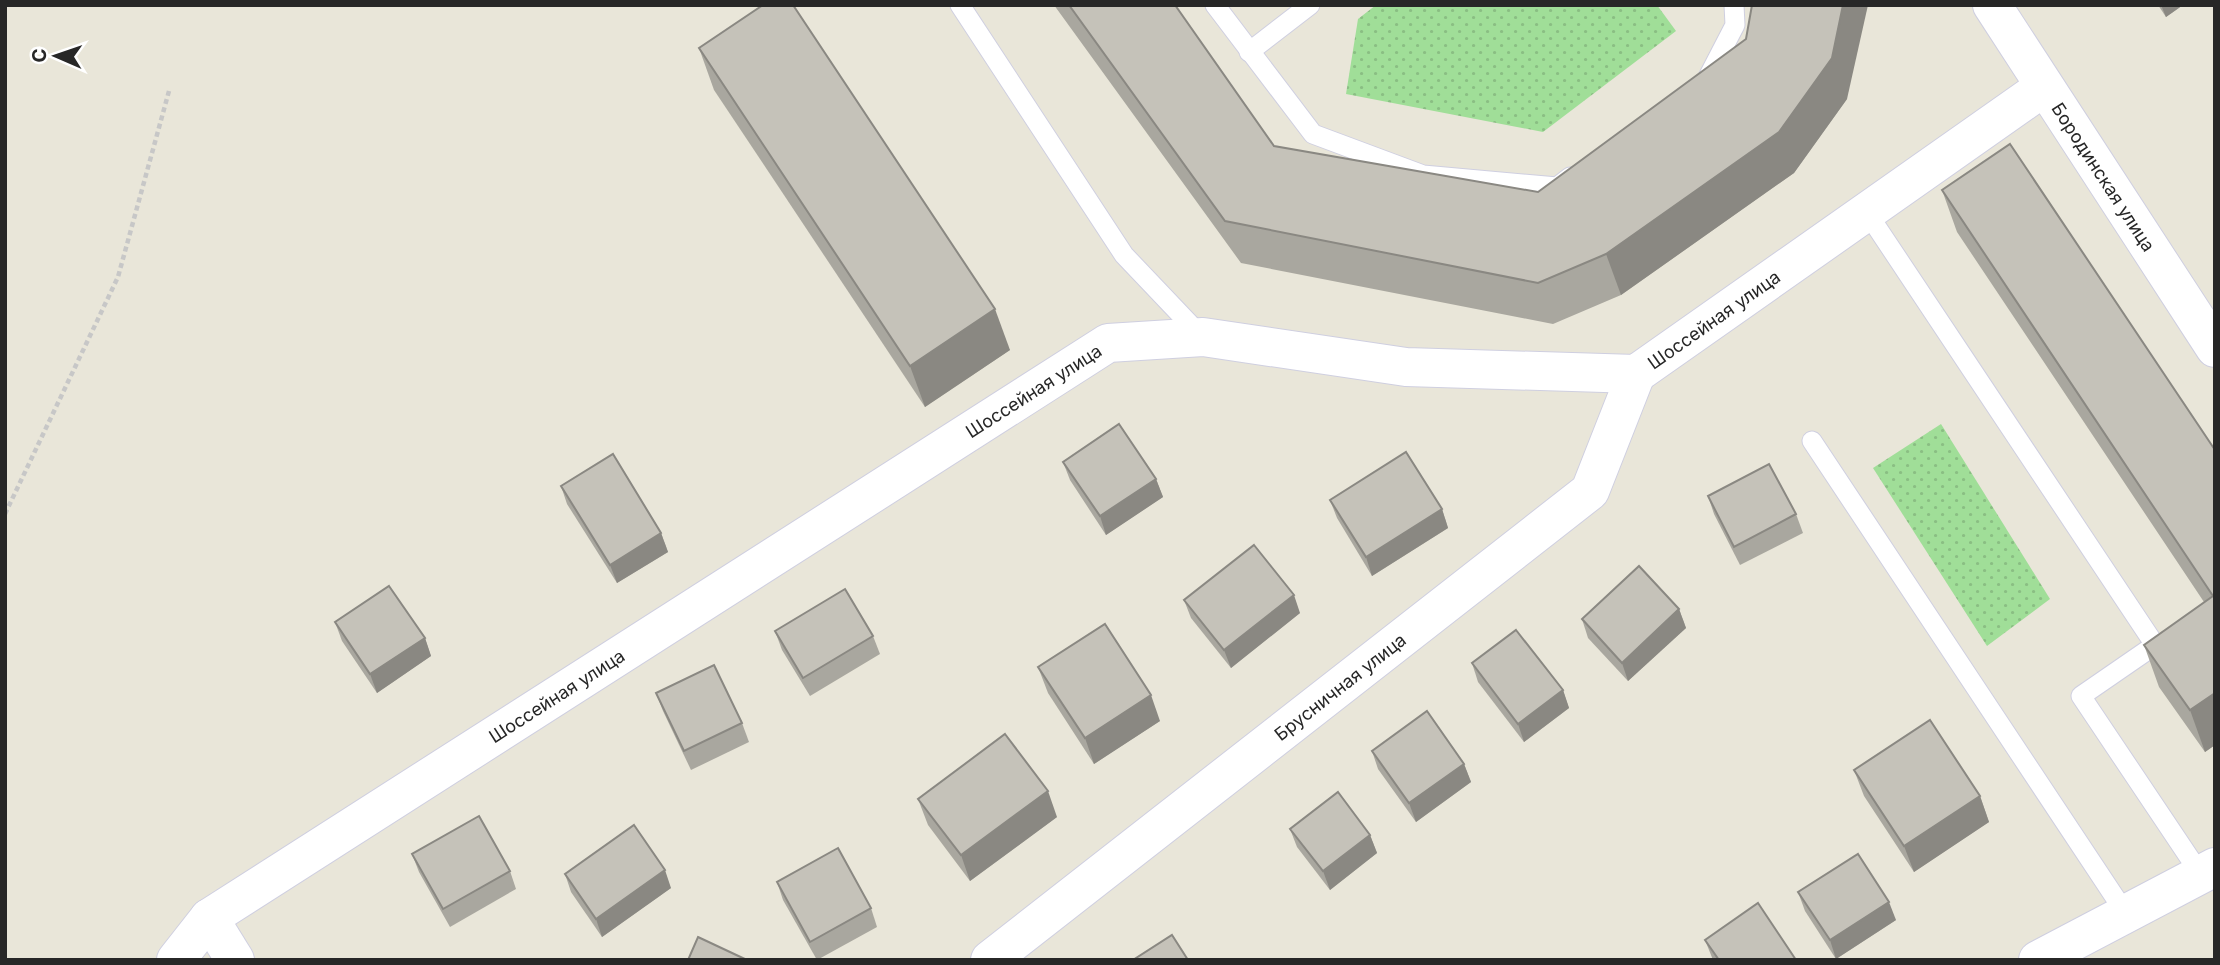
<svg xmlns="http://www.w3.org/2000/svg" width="2220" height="965" font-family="Inter,sans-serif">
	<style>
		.park { fill: url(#park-dots) }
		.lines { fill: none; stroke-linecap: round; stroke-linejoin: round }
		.lane-casing { stroke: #cfcfe0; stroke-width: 21 }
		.street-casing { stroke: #cfcfe0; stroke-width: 40 }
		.path { stroke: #c7c7c7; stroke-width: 4.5; stroke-dasharray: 5 3.5; stroke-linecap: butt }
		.lane { stroke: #fff; stroke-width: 19 }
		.street { stroke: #fff; stroke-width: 38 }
		.wall { fill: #a9a79f }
		.shaded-wall { fill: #8a8882 }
		.building { fill: #c5c2b9; stroke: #8a8882; stroke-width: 2 }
		.labels { text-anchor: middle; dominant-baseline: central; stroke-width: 6; stroke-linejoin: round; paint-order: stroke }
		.street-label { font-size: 18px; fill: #272727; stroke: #fff }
	</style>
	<defs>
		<pattern id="park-dots" width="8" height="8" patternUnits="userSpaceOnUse" patternTransform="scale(1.75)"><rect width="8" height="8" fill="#a0de98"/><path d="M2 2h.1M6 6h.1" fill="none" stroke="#8abe83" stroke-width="1.8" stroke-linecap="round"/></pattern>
	</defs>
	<rect width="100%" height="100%" fill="#e9e6d9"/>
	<g class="park">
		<path d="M1376,5H1657L1676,31L1543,132L1346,94L1358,19Z"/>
		<path d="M1941,424L2050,599L1987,646L1873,468Z"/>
	</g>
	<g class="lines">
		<g class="lane-casing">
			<g id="lane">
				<path d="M960,5L1124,255L1202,337"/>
				<path d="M1215,5L1313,134L1423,175L1557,187L1570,177"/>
				<path d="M1249,52L1310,5"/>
				<path d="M1706,81L1735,25L1734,5"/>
				<path d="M1866,211L2155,645L2081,696L2201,875"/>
				<path d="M1812,441L2126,914"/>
			</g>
		</g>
		<g class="street-casing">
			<g id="street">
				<path id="s1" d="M1992,5L2215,348"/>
				<path d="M209,918L235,960"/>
				<path id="s2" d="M176,960L209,918L1108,343L1203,337L1406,367L1636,374L2044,87"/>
				<path id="s3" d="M990,960L1590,491L1636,374"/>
				<path d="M2038,960L2215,867"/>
			</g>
		</g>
		<path class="path" d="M5,514L118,277L169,91"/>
		<use href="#lane" class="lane"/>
		<use href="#street" class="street"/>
	</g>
	<g class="wall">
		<path d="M1054,5H1175L1274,146L1538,192L1847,99L1794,173L1621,295L1553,324L1241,263Z"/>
		<path d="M2158,5H2183L2166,17Z"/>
		<path d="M699,48L1010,350L925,407L714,90Z"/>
		<path d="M1942,190L2215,450V745L2205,752L2159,687L2144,645L2204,602L1957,232Z"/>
		<path d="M1063,462L1156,479L1163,497L1106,535L1070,480Z"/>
		<path d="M561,486L661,533L668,552L617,583L567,504Z"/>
		<path d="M1708,496L1796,514L1803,533L1740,565L1714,514Z"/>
		<path d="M1330,500L1442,509L1448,528L1372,576L1337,518Z"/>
		<path d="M1184,600L1300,613L1231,668L1191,618Z"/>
		<path d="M1679,609L1686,628L1628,681L1588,638L1582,619Z"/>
		<path d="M335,622L425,638L431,656L377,693L342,641Z"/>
		<path d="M775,631L873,636L880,654L810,696L782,650Z"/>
		<path d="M1472,663L1563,690L1569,708L1524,742L1478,682Z"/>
		<path d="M1038,667L1160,721L1094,764L1048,693Z"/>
		<path d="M656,693L742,723L749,742L691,770L663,711Z"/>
		<path d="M1372,751L1464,764L1471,782L1416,822L1378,769Z"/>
		<path d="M1854,770L1980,796L1989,822L1914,872L1864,796Z"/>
		<path d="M918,799L1057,817L970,881L928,825Z"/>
		<path d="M1290,829L1370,835L1377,853L1330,890L1297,847Z"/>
		<path d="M412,854L510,871L516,889L450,927L419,872Z"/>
		<path d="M565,874L671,888L602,937L571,892Z"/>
		<path d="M777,882L871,908L877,927L817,960L783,900Z"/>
		<path d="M1798,892L1896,920L1836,959L1805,911Z"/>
		<path d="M1705,940L1796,960H1713Z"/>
	</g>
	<g class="shaded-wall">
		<path d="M1843,5H1868L1847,99L1794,173L1621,295L1606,254Z"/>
		<path d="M2161,5H2183L2166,17Z"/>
		<path d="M995,309L1010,350L925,407L910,366Z"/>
		<path d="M1156,479L1163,497L1106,535L1100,516Z"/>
		<path d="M1442,509L1448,528L1372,576L1366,557Z"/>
		<path d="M661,533L668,552L617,583L610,565Z"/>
		<path d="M1294,595L1300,613L1231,668L1224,650Z"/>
		<path d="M1679,609L1686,628L1628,681L1622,663Z"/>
		<path d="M425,638L431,656L377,693L370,674Z"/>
		<path d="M1563,690L1569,708L1524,742L1518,724Z"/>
		<path d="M2215,693V745L2205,752L2190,710Z"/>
		<path d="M1151,695L1160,721L1094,764L1085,738Z"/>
		<path d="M1464,764L1471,782L1416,822L1409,803Z"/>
		<path d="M1048,791L1057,817L970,881L961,855Z"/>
		<path d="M1980,796L1989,822L1914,872L1904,846Z"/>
		<path d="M1370,835L1377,853L1330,890L1323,871Z"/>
		<path d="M665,870L671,888L602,937L596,919Z"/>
		<path d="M1889,902L1896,920L1836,959L1830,940Z"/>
	</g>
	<g class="building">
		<path d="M763,5H793L995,309L910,366L699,48Z"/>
		<path d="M1069,5H1175L1274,146L1538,192L1746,39L1752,5H1843L1832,58L1779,132L1606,254L1538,283L1225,221Z"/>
		<path d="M2010,144L2215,450V693L2190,710L2144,645L2213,596L1942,190Z"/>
		<path d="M1119,424L1156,479L1100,516L1063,462Z"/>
		<path d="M1406,452L1442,509L1366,557L1330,500Z"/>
		<path d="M613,454L661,533L610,565L561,486Z"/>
		<path d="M1769,464L1796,514L1734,547L1708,496Z"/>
		<path d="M1254,545L1294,595L1224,650L1184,600Z"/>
		<path d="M1639,566L1679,609L1622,663L1582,619Z"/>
		<path d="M389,586L425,638L370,674L335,622Z"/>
		<path d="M845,589L873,636L803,678L775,631Z"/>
		<path d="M1105,624L1151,695L1085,738L1038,667Z"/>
		<path d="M1516,630L1563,690L1518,724L1472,663Z"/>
		<path d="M714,665L742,723L684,751L656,693Z"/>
		<path d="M1427,711L1464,764L1409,803L1372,751Z"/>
		<path d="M1930,720L1980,796L1904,846L1854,770Z"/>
		<path d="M1005,734L1048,791L961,855L918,799Z"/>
		<path d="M1338,792L1370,835L1323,871L1290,829Z"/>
		<path d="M479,816L510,871L443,909L412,854Z"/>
		<path d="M634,825L665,870L596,919L565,874Z"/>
		<path d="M838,848L871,908L810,942L777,882Z"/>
		<path d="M1858,854L1889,902L1830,940L1798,892Z"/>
		<path d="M1758,903L1796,960H1719L1705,940Z"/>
		<path d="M1172,935L1188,960H1133Z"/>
		<path d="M698,937L747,960H688Z"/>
	</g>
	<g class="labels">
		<g class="street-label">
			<text stroke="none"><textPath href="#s1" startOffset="205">Бородинская улица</textPath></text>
			<text stroke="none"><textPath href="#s2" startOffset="1746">Шоссейная улица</textPath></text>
			<text stroke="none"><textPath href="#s2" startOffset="1032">Шоссейная улица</textPath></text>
			<text stroke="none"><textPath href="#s3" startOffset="444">Брусничная улица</textPath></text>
			<text stroke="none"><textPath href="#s2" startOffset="466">Шоссейная улица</textPath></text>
		</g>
	</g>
	<rect width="2220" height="965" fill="none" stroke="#272727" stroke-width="14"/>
	<g transform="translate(56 56) rotate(272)" stroke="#ffffff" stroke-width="5" paint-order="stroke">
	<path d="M0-5L12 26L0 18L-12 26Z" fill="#272727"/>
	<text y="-10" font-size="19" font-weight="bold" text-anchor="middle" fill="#272727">С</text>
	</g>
</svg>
